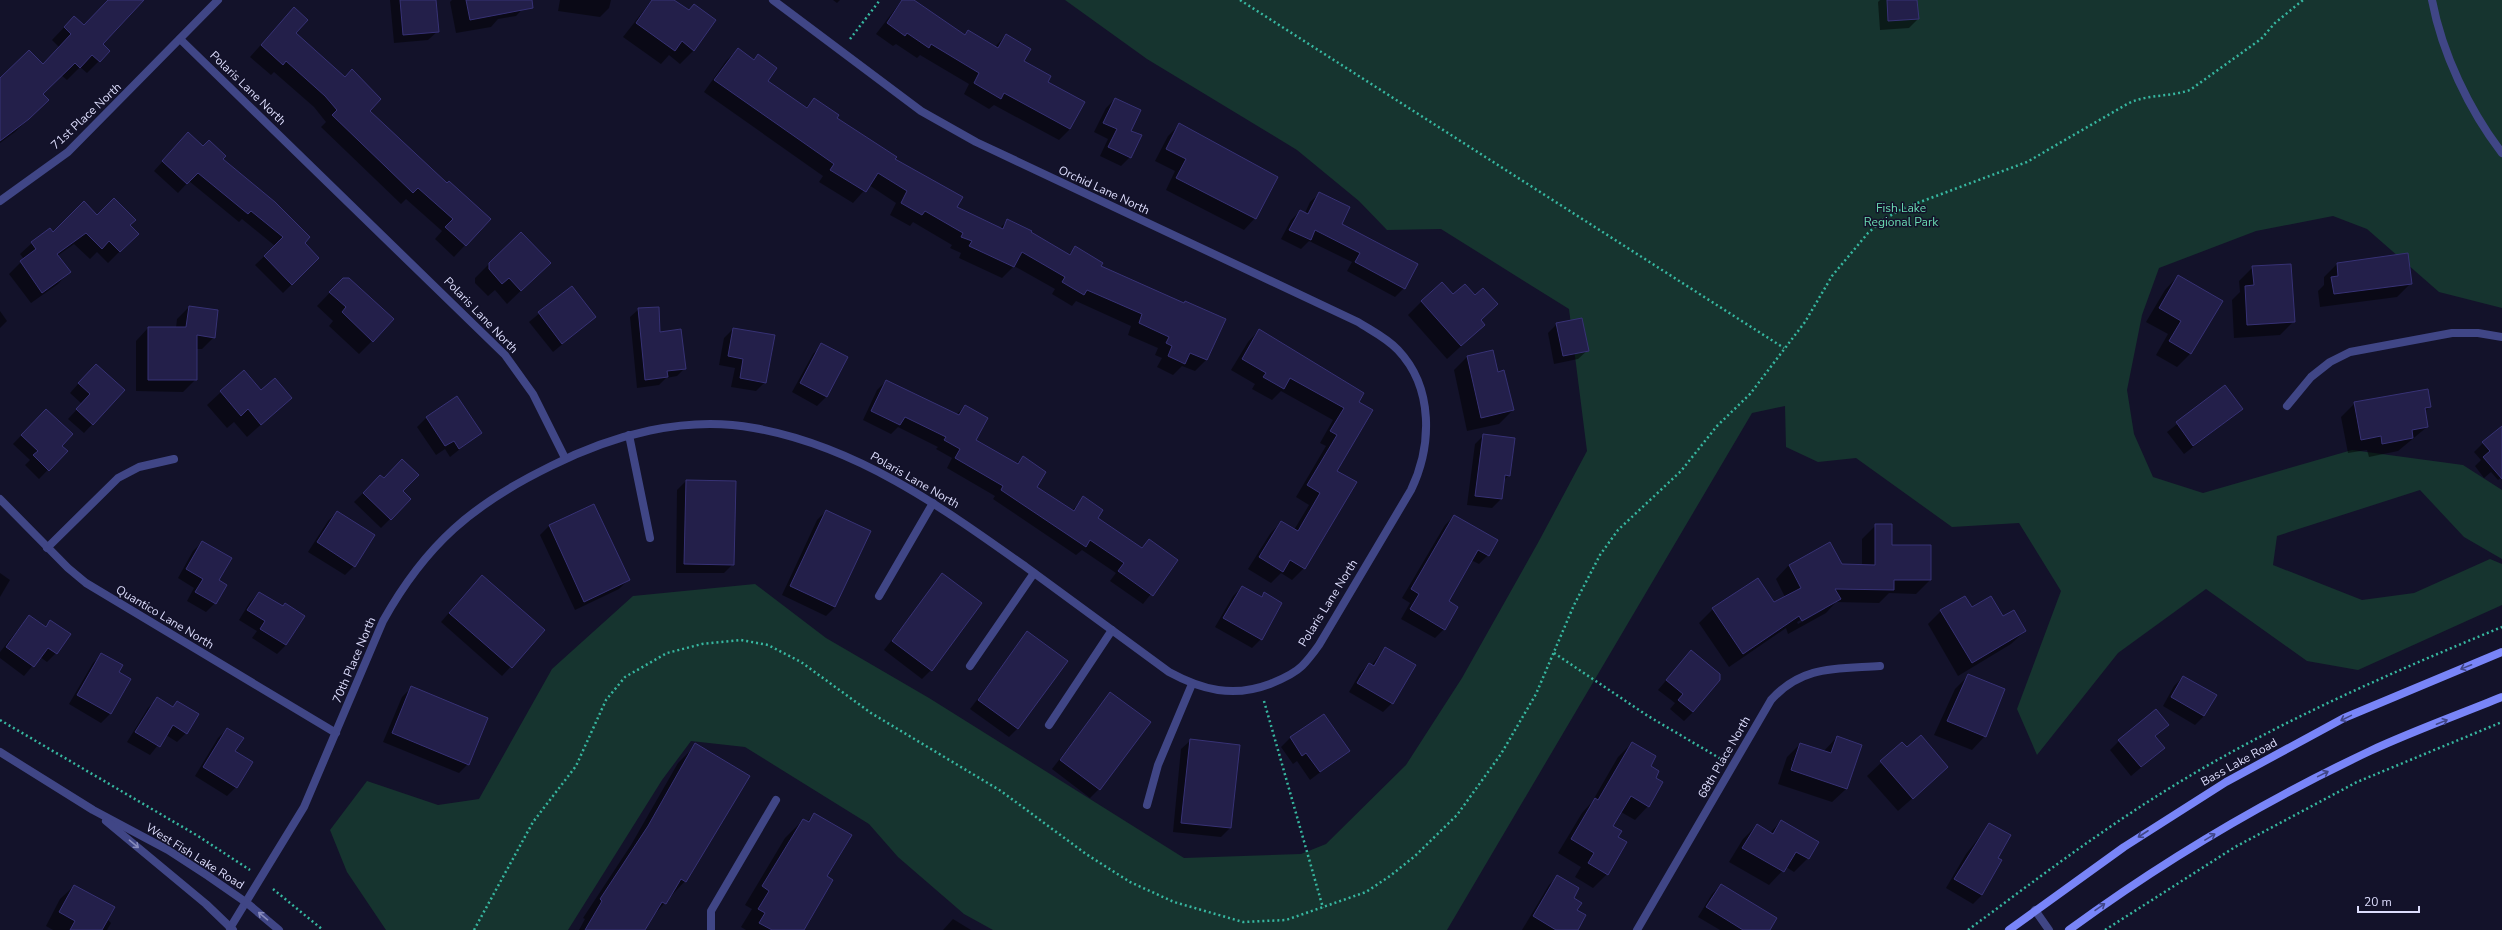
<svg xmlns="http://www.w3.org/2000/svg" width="2502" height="930" font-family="'Nunito Sans',sans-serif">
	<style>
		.green { fill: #16342f }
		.shadow { fill: #0007; fill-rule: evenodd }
		.building { fill: #231f4a; stroke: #373275 }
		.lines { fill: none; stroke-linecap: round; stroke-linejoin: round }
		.path { stroke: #37b7a0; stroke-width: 2.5; stroke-dasharray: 2 3; stroke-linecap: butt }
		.service { stroke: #404686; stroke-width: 8 }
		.minor { stroke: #404686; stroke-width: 8 }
		.tertiary { stroke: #404686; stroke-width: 8 }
		.secondary { stroke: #7985f8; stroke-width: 8 }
		.oneway { stroke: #414687 }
		.oneway2 { stroke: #878abc }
		.labels { text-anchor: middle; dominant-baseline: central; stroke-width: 3; stroke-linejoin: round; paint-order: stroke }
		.street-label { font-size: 12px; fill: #ddddfd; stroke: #13122a }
		.park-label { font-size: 12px; fill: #6bdbb2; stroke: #13122a }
	</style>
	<rect width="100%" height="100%" fill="#13122a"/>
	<path class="green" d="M1065,0H2502V308L2439,292L2367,229L2333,216L2256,231L2159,268L2142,315L2127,390L2134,434L2153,477L2203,493L2352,450L2463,465L2502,490V559L2464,537L2420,490L2277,536L2273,565L2362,600L2414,593L2490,559L2502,564V605L2358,670L2307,661L2206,589L2118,653L2037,755L2017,709L2061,591L2019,523L1952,527L1856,458L1818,462L1786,447L1785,406L1752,413L1447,930H993L964,914L898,857L869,824L745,747L691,741L662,780L568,930H386L347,872L330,830L367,781L438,805L479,799L552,669L633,596L755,584L826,638L929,698L1184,858L1301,854L1326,844L1406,765L1462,678L1539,541L1587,451L1569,309L1441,229L1387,230L1359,201L1297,150L1147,59Z"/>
	<g class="shadow">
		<path d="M108,0H144L101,44L109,51L87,73L80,67L67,80L61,75L41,94L47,100L15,132L0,143V80L43,65L59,47L52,40L74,17L84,26Z"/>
		<path d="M390,0H435L438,31L428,40L394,43Z"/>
		<path d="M452,0H529V2L516,16L498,19L491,27L456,33L450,2Z"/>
		<path d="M560,0H611L609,8L600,17L558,11Z"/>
		<path d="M652,0H672L688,11L694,5V50L680,64L669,55L661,64L623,37Z"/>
		<path d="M833,0H840L837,3Z"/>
		<path d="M902,0H912L964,35L968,31L995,47L1006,35L1022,61L1046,82L1070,129L1059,140L994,105L989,109L964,94L969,84L920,55L917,58L896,44L893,46L876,34Z"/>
		<path d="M1880,0H1916L1918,19L1909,28L1880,30L1878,2Z"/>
		<path d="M294,8L295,33L368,111L447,184L489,219L454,257L435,239L442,231L406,199L401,204L321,127L326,122L314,107L274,72L271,75L250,57Z"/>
		<path d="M738,49L753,60L758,55L766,82L805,108L814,99L835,119L894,159L956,207L1000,228L1008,220L1068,255L1075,248L1099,266L1183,304L1224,319L1206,360L1195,371L1182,366L1173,375L1157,367L1162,358L1155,355L1158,348L1128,335L1131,326L1076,301L1072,306L1052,294L1055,289L1014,266L1002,278L959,258L961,253L950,248L952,245L913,222L910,226L890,215L896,203L869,185L853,203L819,182L823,176L704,92L726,61Z"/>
		<path d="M1115,99L1130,157L1121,166L1100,156L1108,139L1094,132L1106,108Z"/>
		<path d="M1180,124L1255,218L1244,230L1166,190L1175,171L1155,161L1168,136Z"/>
		<path d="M179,143L203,147L222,159L318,258L283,293L255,265L275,246L242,219L239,222L189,181L178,193L154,171Z"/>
		<path d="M1320,193L1340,224L1404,288L1395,297L1347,271L1352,262L1309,241L1301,249L1281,239L1291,220L1300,211L1305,213L1310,202Z"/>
		<path d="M97,216L129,225L137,234L108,263L97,252L90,259L74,244L57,256L69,272L58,284L31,303L9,274L24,259L20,254L32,243Z"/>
		<path d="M489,264L536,276L507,304L495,290L488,296L475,283V278Z"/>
		<path d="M2337,264L2411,283L2397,297L2320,307L2318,291L2324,285V277Z"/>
		<path d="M2253,267L2294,321L2280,335L2234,338L2232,300L2240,292L2239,281Z"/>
		<path d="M2178,276L2221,301L2190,354L2177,367L2156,355L2168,334L2146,322L2165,290Z"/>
		<path d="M343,279L372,341L359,354L329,326L333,321L317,306Z"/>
		<path d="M571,287L595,317L553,352L529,322Z"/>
		<path d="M1422,301L1480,321L1484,325L1447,359L1408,315Z"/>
		<path d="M189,307L214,337L202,349H196V379L183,392L136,391V341L148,328H176L177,319Z"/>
		<path d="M639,309L685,368L677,376L666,378L659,385L637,388L630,317Z"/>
		<path d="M0,311L7,321L0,328Z"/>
		<path d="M1557,324L1588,350L1578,359L1554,364L1548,333Z"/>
		<path d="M733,329L765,382L756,391L731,387L735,368L719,365L724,338Z"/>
		<path d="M1259,330L1357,402L1304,568L1292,580L1281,573L1271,583L1248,569L1270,534L1281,522L1294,530L1309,505L1296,497L1326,446L1320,443L1333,420L1281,391L1272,400L1252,389L1255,384L1231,370L1248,342Z"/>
		<path d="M822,345L846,358L826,397L817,406L792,392L813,354Z"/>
		<path d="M1467,357L1498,373L1513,410L1499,424L1467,431L1454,370Z"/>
		<path d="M87,374L124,390L84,433L68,419L82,404L70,393Z"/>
		<path d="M886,381L956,415L965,406L974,441L1016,464L1023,457L1035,487L1072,511L1084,497L1096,518L1141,548L1149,540L1177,561L1143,604L1110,581L1116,573L1082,550L1076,555L993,499L995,496L947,468L952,458L936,449L938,447L898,427L891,434L863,420L877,390Z"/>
		<path d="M2225,387L2242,409L2184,454L2167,432Z"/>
		<path d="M261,391L291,398L247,437L234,422L227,428L207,405L221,392Z"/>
		<path d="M2355,403L2430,407L2424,412L2427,427L2398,451L2369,457L2367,450L2348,453L2341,417Z"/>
		<path d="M426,418L480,433L450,457L445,449L436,455L417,427Z"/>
		<path d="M37,419L66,451L39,479L25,465L30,460L13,444Z"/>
		<path d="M1484,435L1509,475L1503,481L1501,499L1492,508L1467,505L1475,444Z"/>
		<path d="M2502,437V477L2498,480L2491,472L2484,478L2475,466L2481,460L2474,452L2483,443Z"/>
		<path d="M380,476L410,499L381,528L354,502Z"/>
		<path d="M686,481L733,564L724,573H676L677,490Z"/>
		<path d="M594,505L628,580L619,589L575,610L540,535L549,526Z"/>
		<path d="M826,511L835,607L826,616L782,595L817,520Z"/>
		<path d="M337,512L374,536L354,566L345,575L308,552L328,521Z"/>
		<path d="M1454,516L1488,555L1479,564L1471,560L1447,602L1444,629L1435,638L1401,619L1410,603L1402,598L1445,525Z"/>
		<path d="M1876,525L1891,546L1930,580L1916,594L1889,593L1879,603L1836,602L1826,613L1788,634L1786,628L1729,667L1699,623L1713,609L1774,604L1785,597L1776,579L1789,565L1829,543L1841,565H1862V539ZM1825,607V609L1798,624L1797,622Z"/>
		<path d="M202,542L217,580L215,603L206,612L187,601L194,588L178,578L193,551Z"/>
		<path d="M0,573L10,580L0,597Z"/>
		<path d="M943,574L931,670L922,679L884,650Z"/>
		<path d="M473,585L544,631L502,676L441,622Z"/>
		<path d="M1242,587L1260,597L1264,594L1261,639L1252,648L1215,627L1233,596Z"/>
		<path d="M259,593L286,645L277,654L252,638L257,631L239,620L250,602Z"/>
		<path d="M1971,609L2002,618L2025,631L2011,644L1958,676L1928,624L1941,611Z"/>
		<path d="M29,616L44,627L51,621L56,653L47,662L40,657L24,676L0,658V652Z"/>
		<path d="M1028,633L1018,728L1009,737L970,709Z"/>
		<path d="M1385,648L1392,703L1383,712L1349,692L1360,673L1369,664L1371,666Z"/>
		<path d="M1691,651L1693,712L1684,721L1670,709L1675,703L1658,690Z"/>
		<path d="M102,654L117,672L130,679L110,714L101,723L69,704L93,663Z"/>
		<path d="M1968,676L1985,736L1972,750L1934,735L1955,689Z"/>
		<path d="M2183,677L2204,716L2195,725L2163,706L2174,686Z"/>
		<path d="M411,688L468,764L459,773L383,742L402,697Z"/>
		<path d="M1111,693L1099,789L1090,798L1052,769Z"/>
		<path d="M157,699L172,708L177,702L186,733L177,742L166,735L150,755L127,742L148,708Z"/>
		<path d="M1324,715L1348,751L1310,780L1297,761L1293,764L1281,747L1290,738Z"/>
		<path d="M2167,725L2155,737L2164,748L2131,776L2110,750L2119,741Z"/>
		<path d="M227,729L234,752L236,787L227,796L195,776L218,738Z"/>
		<path d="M1837,737L1846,789L1832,802L1778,784L1787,757L1800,744L1823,752Z"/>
		<path d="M1191,740L1230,828L1221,837L1173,832L1181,749Z"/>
		<path d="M1632,743L1649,766L1654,778L1648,806L1635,820L1621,812L1612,827L1617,837L1626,842L1607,874L1593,888L1575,877L1581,867L1558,853L1582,813L1592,802L1618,757Z"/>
		<path d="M1902,743L1933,780L1898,811L1867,776Z"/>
		<path d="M696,745L685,881L651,918L644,930H579L585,919L583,918L631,845L678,763Z"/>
		<path d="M814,814L826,876L803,930H746L741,927L752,909L745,905L785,838L803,820L807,822Z"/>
		<path d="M1781,821L1808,858L1794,872L1786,867L1769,885L1729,862L1743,839L1757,825L1770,833Z"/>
		<path d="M1990,824L1997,858L1982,895L1973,904L1946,888L1966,854Z"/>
		<path d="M1558,876L1572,898L1576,910L1577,930H1522L1549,885Z"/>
		<path d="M1721,885L1768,930H1720L1698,917L1712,894Z"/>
		<path d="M74,886L111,923L107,930H53L46,926L60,899Z"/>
		<path d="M953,919L971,930H943Z"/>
	</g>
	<g class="building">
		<path d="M108,0H144L103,44L110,51L100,62L92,55L80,68L75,63L43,94L49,100L29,119L0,141V78L29,50L43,64L71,34L64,27L74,16L84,25Z"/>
		<path d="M400,0H436L439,32L403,35Z"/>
		<path d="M466,0H532L533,8L470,20Z"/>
		<path d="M652,0H674L689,10L694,4L716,20L694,51L682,41L675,51L636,23Z"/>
		<path d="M902,0H914L965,35L968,30L998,48L1006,34L1031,49L1024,61L1051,76L1048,82L1085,102L1070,129L1004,93L1001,99L974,83L979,73L931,44L929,48L907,33L905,36L887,23Z"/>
		<path d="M1887,0H1917L1919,19L1888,21Z"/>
		<path d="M294,7L308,20L296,33L345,77L352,69L381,99L370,111L447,183L449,181L491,219L466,246L445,227L453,219L418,188L413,193L332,115L337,110L325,96L286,61L283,65L261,45Z"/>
		<path d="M738,48L754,60L758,54L777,68L768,81L807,108L814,98L839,115L837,118L897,157L895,159L963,197L957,207L1003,229L1007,219L1032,231L1031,232L1070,255L1075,246L1103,263L1101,266L1184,303L1185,301L1226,319L1207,360L1190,353L1185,364L1168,356L1172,346L1166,343L1169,337L1139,323L1142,314L1087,290L1084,295L1062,282L1065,277L1022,252L1014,267L969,246L972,241L961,237L963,233L925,211L922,215L901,203L907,191L878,173L866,192L830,170L834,164L714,80Z"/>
		<path d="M1115,98L1141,110L1131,131L1142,135L1131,158L1108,147L1117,129L1103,123Z"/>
		<path d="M1179,123L1278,177L1256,219L1176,178L1186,159L1166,149Z"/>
		<path d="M188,132L203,146L209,140L226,156L223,159L275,202L310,237L305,243L319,258L292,285L264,256L283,237L251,211L248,214L198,173L187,184L162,161Z"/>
		<path d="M1319,192L1350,207L1342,224L1418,264L1405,289L1355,262L1360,253L1315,230L1311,240L1289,230L1300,210L1308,214Z"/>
		<path d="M114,198L136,220L130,225L139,234L120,252L109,241L102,249L86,233L57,254L71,272L42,293L20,261L36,249L31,242L50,228L53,232L84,201L97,215Z"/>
		<path d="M521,232L551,263L521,291L509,278L502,284L489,269V263Z"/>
		<path d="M2408,253L2412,284L2334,294L2331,277L2338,276L2337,263Z"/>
		<path d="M2291,264L2295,322L2247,325L2245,286L2254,285L2252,266Z"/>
		<path d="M2178,275L2223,301L2191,354L2169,341L2181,321L2159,308Z"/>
		<path d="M343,278H349L394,319L373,342L342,312L346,307L329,292Z"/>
		<path d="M1442,282L1453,294L1465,284L1475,295L1483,288L1498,304L1481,320L1485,325L1461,346L1421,301Z"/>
		<path d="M572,286L596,317L562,344L538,312Z"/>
		<path d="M189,306L218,310L215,338L197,335V380H148V327H186Z"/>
		<path d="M659,307L660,332L681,329L686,369L667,371L668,377L645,380L638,308Z"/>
		<path d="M1582,318L1589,351L1563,356L1556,323Z"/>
		<path d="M733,328L775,335L766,383L740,378L743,359L728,356Z"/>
		<path d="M1259,329L1364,393L1359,402L1373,410L1337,471L1357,482L1305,569L1290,560L1283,572L1259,557L1281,521L1298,531L1320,493L1307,485L1337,435L1330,431L1344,408L1290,378L1284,389L1263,377L1266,373L1242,359Z"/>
		<path d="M821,343L848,357L827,397L800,383Z"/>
		<path d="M1493,350L1498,372L1504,370L1514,410L1481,418L1467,356Z"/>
		<path d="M96,364L125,390L93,425L76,409L90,394L78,383Z"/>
		<path d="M244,370L261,390L275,378L292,398L261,425L248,409L241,416L220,391Z"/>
		<path d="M886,380L959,415L965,405L988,418L976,440L1018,464L1023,456L1046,472L1037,487L1074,511L1083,496L1103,510L1098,518L1142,548L1149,539L1178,560L1153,596L1118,571L1124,563L1090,540L1086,547L1001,490L1003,486L955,458L960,449L944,440L946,437L905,417L900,425L871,411Z"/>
		<path d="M2225,385L2243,409L2193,446L2176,422Z"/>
		<path d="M2428,389L2431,407L2425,408L2428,427L2412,430L2413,438L2382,444L2381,436L2361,440L2354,402Z"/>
		<path d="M457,396L482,433L459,449L454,441L445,446L426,417Z"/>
		<path d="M46,409L73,434L62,446L68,451L49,471L33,455L38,451L21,435Z"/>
		<path d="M2502,426V479L2483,457L2490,451L2482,442Z"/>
		<path d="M1483,434L1515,438L1510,476L1505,475L1502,499L1475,496Z"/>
		<path d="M402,459L419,475L403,491L411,499L391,520L363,493L380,475L384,478Z"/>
		<path d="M686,480L736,481L734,565L684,564Z"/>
		<path d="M594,504L630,580L584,602L549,525Z"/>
		<path d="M826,510L871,531L835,607L790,586Z"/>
		<path d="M337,511L375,535L355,567L317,542Z"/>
		<path d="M1454,515L1498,540L1489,556L1478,550L1449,601L1458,607L1445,630L1410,609L1419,594L1411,589Z"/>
		<path d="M1875,524H1892V545H1931V580H1894V590L1835,589L1841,599L1802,621L1799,616L1743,654L1712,608L1758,578L1774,602L1801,588L1789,565L1830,542L1842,564L1875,565Z"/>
		<path d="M202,541L232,558L219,580L227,585L216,604L195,592L203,579L186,569Z"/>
		<path d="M942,573L982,603L932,671L892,641Z"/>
		<path d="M482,575L545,630L512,668L449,613Z"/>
		<path d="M1242,586L1262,597L1264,592L1282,603L1262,640L1223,618Z"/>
		<path d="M259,592L283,606L285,603L305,616L286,645L260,629L265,621L247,610Z"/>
		<path d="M1965,596L1972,607L1991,596L2003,616L2014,610L2026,631L1972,663L1940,610Z"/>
		<path d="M29,615L46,627L50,620L71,634L57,654L48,648L34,667L6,647Z"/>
		<path d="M1027,631L1068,661L1018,729L978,700Z"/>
		<path d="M1385,647L1416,665L1393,704L1357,683L1369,663L1374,666Z"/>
		<path d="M1691,650L1720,674V680L1693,712L1678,700L1683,694L1666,680Z"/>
		<path d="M101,653L123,665L119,672L131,679L111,714L77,695Z"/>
		<path d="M1968,674L2005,689L1986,737L1947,721Z"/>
		<path d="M2183,676L2217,695L2204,716L2171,697Z"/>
		<path d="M411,686L488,718L469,765L392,733Z"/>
		<path d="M1110,692L1151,722L1100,790L1060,760Z"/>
		<path d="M157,697L173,707L177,701L199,714L187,734L173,725L160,747L135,732Z"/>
		<path d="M2156,709L2169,725L2155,736L2165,748L2141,767L2118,740Z"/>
		<path d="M1324,714L1350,751L1320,772L1306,753L1302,756L1290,737Z"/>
		<path d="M227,728L244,738L235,751L253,762L237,788L203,767Z"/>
		<path d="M1921,735L1948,767L1913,799L1880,761L1902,742L1907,747Z"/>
		<path d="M1837,736L1862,745L1847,789L1791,770L1800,743L1831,753Z"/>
		<path d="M1190,739L1240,745L1231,828L1181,823Z"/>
		<path d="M1632,742L1656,756L1651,766L1659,771L1656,778L1663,782L1649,807L1631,796L1613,826L1622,831L1618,837L1627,842L1608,875L1588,863L1594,853L1571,839L1595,798L1598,800Z"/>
		<path d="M695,743L750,776L686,882L681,879L666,904L662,902L645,930H585L602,901L600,899L648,826Z"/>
		<path d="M814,813L852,835L827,876L833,880L804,930H772L759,923L765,913L758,909L769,891L762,886L803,819L809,822Z"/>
		<path d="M1781,820L1819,842L1809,859L1796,852L1784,872L1742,848L1757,824L1773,834Z"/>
		<path d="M1989,823L2011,835L1998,858L2002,860L1982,895L1954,879Z"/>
		<path d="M1557,875L1579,888L1574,898L1582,903L1577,910L1586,915L1578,930H1556L1533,916Z"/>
		<path d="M1721,884L1777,918L1770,930H1743L1706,907Z"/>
		<path d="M74,885L115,907L102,930H70L75,921L59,912Z"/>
	</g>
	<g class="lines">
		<g class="path">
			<path d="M1240,0L1784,348"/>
			<path d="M850,39L880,0"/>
			<path d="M1554,653L1648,716L1721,759"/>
			<path d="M1264,701L1323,908"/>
			<path d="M0,720L198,836L250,870"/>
			<path d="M273,889L323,930"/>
			<path d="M474,930L533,822L576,766L606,700L625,677L667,653L702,644L741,640L768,645L801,662L871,713L1001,791L1086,854L1130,882L1174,902L1243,922L1286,920L1366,892L1390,876L1415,856L1457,815L1501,754L1536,694L1574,605L1600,555L1618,530L1681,471L1717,426L1750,394L1805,322L1832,276L1868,233L1884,219L1904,208L2027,162L2129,103C2149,94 2170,97 2190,90L2261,39L2275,23L2303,0"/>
			<path d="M1968,930C2030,884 2092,837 2157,796C2266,727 2383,676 2502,627"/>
			<path d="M2105,930L2235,847L2357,782L2502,722"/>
		</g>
		<g class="service">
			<path d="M629,435L650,538"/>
			<path d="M879,596L933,503"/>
			<path d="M970,666L1034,573"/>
			<path d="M1049,725L1112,630"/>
			<path d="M1147,805L1158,765L1192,684"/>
			<path d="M711,930V911L776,800"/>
		</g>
		<g class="minor">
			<path d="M2432,0C2442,53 2469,110 2502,153"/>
			<path d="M180,39L505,355L533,394L565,458"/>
			<path d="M0,201L68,152L218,0"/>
			<path d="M2287,406L2311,377L2330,362L2350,352L2452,333H2478L2502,337"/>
			<path d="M0,499L68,568L86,583L336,733"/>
			<path d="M47,548L118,478L139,467L174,459"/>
			<path d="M2035,910L2049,930"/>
			<path d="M230,928L304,807L383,621C426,544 473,504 551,466C612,435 686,415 754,428C857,446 943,508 1026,567C1074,602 1121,637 1169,672C1202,690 1233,698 1270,684C1280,680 1294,674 1302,666C1308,660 1314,652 1319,645L1411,490C1432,446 1434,388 1398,350C1387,338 1372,331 1358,322L976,142L921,111L773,0"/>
			<path d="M1637,930L1771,700C1802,665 1837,669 1880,666"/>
		</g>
		<g class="tertiary">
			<path d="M0,752L93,810L168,850L208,876L247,903L279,930"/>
			<path d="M106,821L206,904L233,930"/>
		</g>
		<g class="secondary">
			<path d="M2009,930L2124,847L2226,782L2344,718L2502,652"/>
			<path d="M2069,930C2163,861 2264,801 2370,751C2413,731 2458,715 2502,697"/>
		</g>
	</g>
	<defs><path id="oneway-shaft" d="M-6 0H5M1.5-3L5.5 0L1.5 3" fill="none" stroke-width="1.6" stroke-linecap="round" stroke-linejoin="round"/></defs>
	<g class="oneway">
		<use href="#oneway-shaft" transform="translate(2466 667) rotate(158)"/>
		<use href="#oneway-shaft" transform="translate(2346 718) rotate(154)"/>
		<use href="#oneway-shaft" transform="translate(2442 722) rotate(-22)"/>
		<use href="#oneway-shaft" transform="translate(2323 774) rotate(-26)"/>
		<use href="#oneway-shaft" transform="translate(2143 834) rotate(147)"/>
		<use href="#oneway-shaft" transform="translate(2210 837) rotate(-31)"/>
		<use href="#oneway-shaft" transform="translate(2100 907) rotate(-35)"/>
	</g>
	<g class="oneway2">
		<use href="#oneway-shaft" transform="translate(134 844) rotate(40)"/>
		<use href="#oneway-shaft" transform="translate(263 916) rotate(-140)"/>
	</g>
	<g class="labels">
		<g class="street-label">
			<text transform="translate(248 88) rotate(44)">Polaris Lane North</text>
			<text transform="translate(86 116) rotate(-43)">71st Place North</text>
			<text transform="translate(1104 190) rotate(25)">Orchid Lane North</text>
			<text transform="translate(481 315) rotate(46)">Polaris Lane North</text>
			<text transform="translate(915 480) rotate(30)">Polaris Lane North</text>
			<text transform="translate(1328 603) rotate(-58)">Polaris Lane North</text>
			<text transform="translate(165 617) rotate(31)">Quantico Lane North</text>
			<text transform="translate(354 660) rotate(-67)">70th Place North</text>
			<text transform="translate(1724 757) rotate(-60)">68th Place North</text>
			<text transform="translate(2239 762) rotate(-29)">Bass Lake Road</text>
			<text transform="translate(195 856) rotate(32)">West Fish Lake Road</text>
		</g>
		<g class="park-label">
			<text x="1901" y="208">Fish Lake<tspan x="1901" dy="14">Regional Park</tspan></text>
		</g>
	</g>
	<path d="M2358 906v6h61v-6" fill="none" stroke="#ddddfd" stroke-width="2"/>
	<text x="2364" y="906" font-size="12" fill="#ddddfd" stroke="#13122a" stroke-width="3" paint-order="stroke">20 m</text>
</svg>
